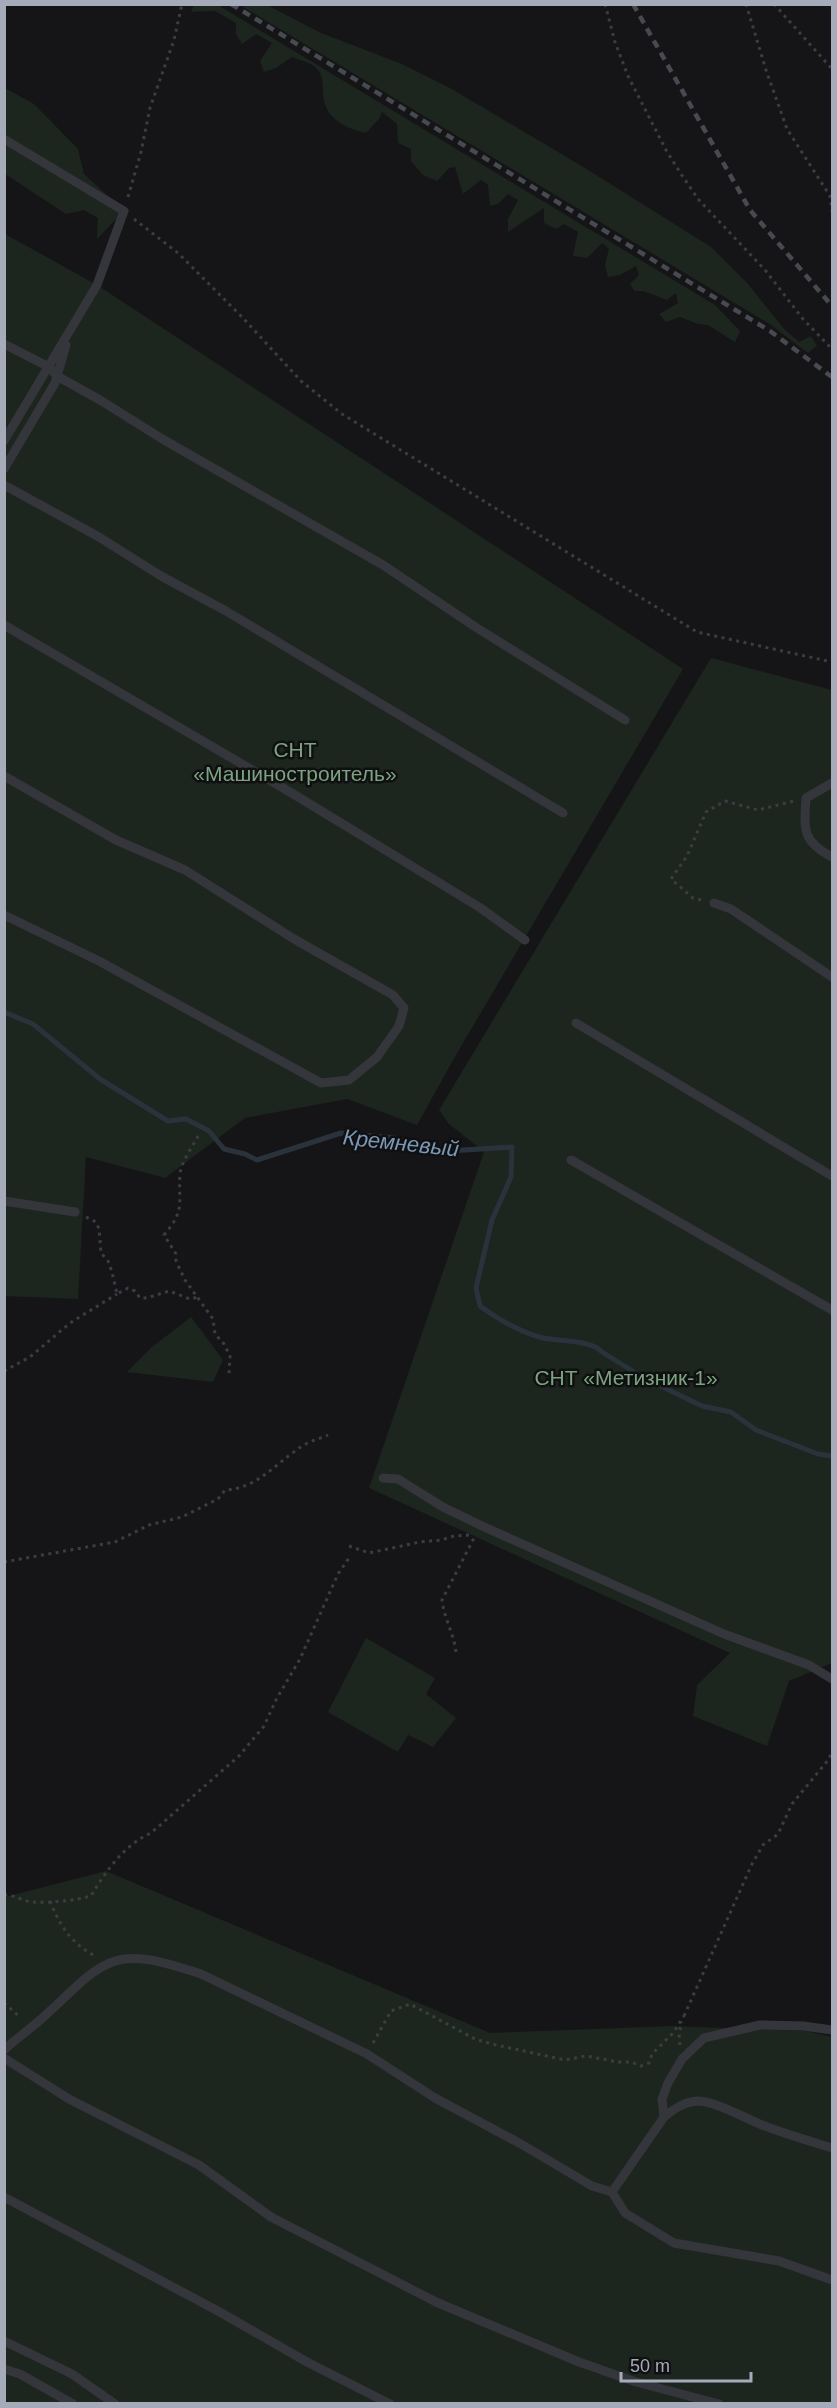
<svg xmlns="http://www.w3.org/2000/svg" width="837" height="2408" font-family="Helvetica,sans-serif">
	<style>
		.green { fill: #1c251e }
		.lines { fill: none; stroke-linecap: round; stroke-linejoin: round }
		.stream { stroke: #2a333b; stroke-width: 5 }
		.path { stroke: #3b3d43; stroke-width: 3; stroke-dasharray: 3 4.5; stroke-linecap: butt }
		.service { stroke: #35363c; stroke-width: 9 }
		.rail { stroke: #484a51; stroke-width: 4.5; stroke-dasharray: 8 6; stroke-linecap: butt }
		.labels { text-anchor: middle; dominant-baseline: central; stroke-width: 5; stroke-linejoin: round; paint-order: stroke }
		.park-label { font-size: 21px; fill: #7ba47e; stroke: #101012 }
		.water-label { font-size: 22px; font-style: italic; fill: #7a99b6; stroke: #101012 }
	</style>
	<rect width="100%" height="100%" fill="#151517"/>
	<g class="green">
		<path d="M194,5H218L715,305L740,331L735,342L708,325L698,324L680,317L666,322L659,314L678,303L676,293L667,300L643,291H634L630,284L639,275L636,266L620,275L608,277L605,265L609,249L602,243L587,258L573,256L578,232L564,224L556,229L544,223V208L508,232V219L518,200L508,194L498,204L490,206L488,185L481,180L463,194L455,167L449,168L437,181L423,175L411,161V149L398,143L397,124L382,112L379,119L366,133C348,129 329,121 324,101C322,92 324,81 320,73C315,63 302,61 292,57L276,68L264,72L260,61L272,43L256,34L242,44L236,34V23L215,11L191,12Z"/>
		<path d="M240,5H267L321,33L402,64L450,88L585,168L711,247L748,284L785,330L799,342L811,336L817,346L808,353L771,325Z"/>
		<path d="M5,88L34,104L78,149L84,174L124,211L97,239L98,218L84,210L66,214L5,174Z"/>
		<path d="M5,234L97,285L683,669L456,1055L417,1125L347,1099L245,1118L165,1178L86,1157L78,1299L5,1296Z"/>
		<path d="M711,658L832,690V1663L789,1681L767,1746L693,1716L697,1685L730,1653L369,1488L484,1152L449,1124L439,1110Z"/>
		<path d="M191,1317L223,1360L213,1382L127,1372L152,1347Z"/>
		<path d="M366,1638L435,1678L426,1694L456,1718L433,1747L408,1735L398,1752L328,1712Z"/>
		<path d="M106,1871L490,2033L672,2026L806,2031L832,2037V2403L5,2404V1897Z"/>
	</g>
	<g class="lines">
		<path class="stream" d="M4,1012L33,1024L100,1079L168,1121L186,1119L209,1131L224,1149L245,1154L257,1160L341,1133L395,1138L424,1148L448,1151L512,1147L511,1177L492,1220L476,1288L480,1306C499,1320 520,1332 543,1338C558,1341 592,1340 602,1352L642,1377L702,1406L731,1412L756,1430L818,1454L832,1456"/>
		<g class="path">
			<path d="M605,4L615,42L628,76L666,150L681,174L698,199L765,270L803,319L832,349"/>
			<path d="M746,4L766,70L787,129L830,196L832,212"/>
			<path d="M774,4L832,69"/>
			<path d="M128,197L141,152L150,108L174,40L182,4"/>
			<path d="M134,219L178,253L242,317L301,381L342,414L697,632L832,662"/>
			<path d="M701,900L693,898L671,879L687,856L706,812L725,801L758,810L794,801"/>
			<path d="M198,1136C193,1146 181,1162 180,1174C178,1204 186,1209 164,1235L176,1254V1261L185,1280L213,1319L215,1334L224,1344L230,1356L229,1375"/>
			<path d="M86,1217L96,1222L99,1229L101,1253L108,1261L112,1272L117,1294L128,1288L135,1291L140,1298H147L169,1291L190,1299L198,1297"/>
			<path d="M4,1371L30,1357L70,1323L117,1294"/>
			<path d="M349,1546L369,1553L420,1542L441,1540L454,1536L470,1535"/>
			<path d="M4,1562L115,1542L149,1525L182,1517L218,1499L225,1490C257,1488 273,1466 298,1449C306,1442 319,1439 328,1435"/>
			<path d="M456,1652C454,1634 444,1618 442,1600L475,1536"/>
			<path d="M4,1895C15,1895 23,1901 32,1902C51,1903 72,1901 91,1896C105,1872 125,1844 151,1833L239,1756L264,1726L277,1698L300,1659L338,1574L349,1558"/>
			<path d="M50,1901C60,1926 71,1943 95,1956"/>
			<path d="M4,2003L21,2018"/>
			<path d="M684,2016L752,1864L763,1845L778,1834L792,1804L829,1759L832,1751"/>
			<path d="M373,2043L391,2011L410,2004L475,2039L492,2044L565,2060L586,2056L618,2062H631L641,2066L649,2063L652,2054L673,2033L684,2016"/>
			<path d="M680,2045L679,2033L682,2022"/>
		</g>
		<g class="service">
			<path d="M4,139L124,211L97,285L4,441"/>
			<path d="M4,344L49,367L57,376L100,400L164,440L383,565L477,628L625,720"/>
			<path d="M4,469L55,383L66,345"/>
			<path d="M4,485L99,537L161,576L226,611L563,813"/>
			<path d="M4,625L295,795L479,907L525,940"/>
			<path d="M4,776L116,840L185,870L294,939L393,995L404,1008L399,1026L377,1057L349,1080L321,1083L99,961L4,915"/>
			<path d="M832,783L806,798C804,830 802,841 832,857"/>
			<path d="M714,903L731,909L832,977"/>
			<path d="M576,1023L832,1176"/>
			<path d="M571,1160L832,1310"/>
			<path d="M4,1201L75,1212"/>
			<path d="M383,1478L398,1479L443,1507L482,1526L724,1634L809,1665L832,1679"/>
			<path d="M4,2050C19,2036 36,2025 50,2011C71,1993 95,1962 125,1959C150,1956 178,1967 201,1974L367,2054L435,2098L521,2144L592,2186L612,2192L625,2213L674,2243L779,2261L832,2280"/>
			<path d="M4,2058L69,2099L199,2165L271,2217L436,2302L579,2362L636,2382L719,2404"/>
			<path d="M664,2117L662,2099L668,2083L682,2059L704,2038L760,2025L803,2026L832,2030"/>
			<path d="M612,2192L664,2117C674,2109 684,2102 697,2101C715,2101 745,2118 762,2125C785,2134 809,2141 832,2148"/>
			<path d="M4,2197L218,2311L307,2362L390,2404"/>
			<path d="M4,2341L72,2374L115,2404"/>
			<path d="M4,2369L20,2374L73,2404"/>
		</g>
		<g class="rail">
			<path d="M231,4L770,331L832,377"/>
			<path d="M633,4L750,210L832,306"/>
		</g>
	</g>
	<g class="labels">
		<g class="park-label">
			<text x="295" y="749">СНТ<tspan x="295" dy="24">«Машиностроитель»</tspan></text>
			<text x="626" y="1377">СНТ «Метизник-1»</text>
		</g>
		<g class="water-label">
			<text transform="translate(401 1143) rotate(6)">Кремневый</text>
		</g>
	</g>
	<rect width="837" height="2408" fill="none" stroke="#a5abb8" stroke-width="12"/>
	<path d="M621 2372v9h130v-9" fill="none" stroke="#a5abb8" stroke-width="3"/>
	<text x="630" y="2372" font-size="18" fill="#a5abb8" stroke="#101012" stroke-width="4.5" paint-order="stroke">50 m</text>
</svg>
